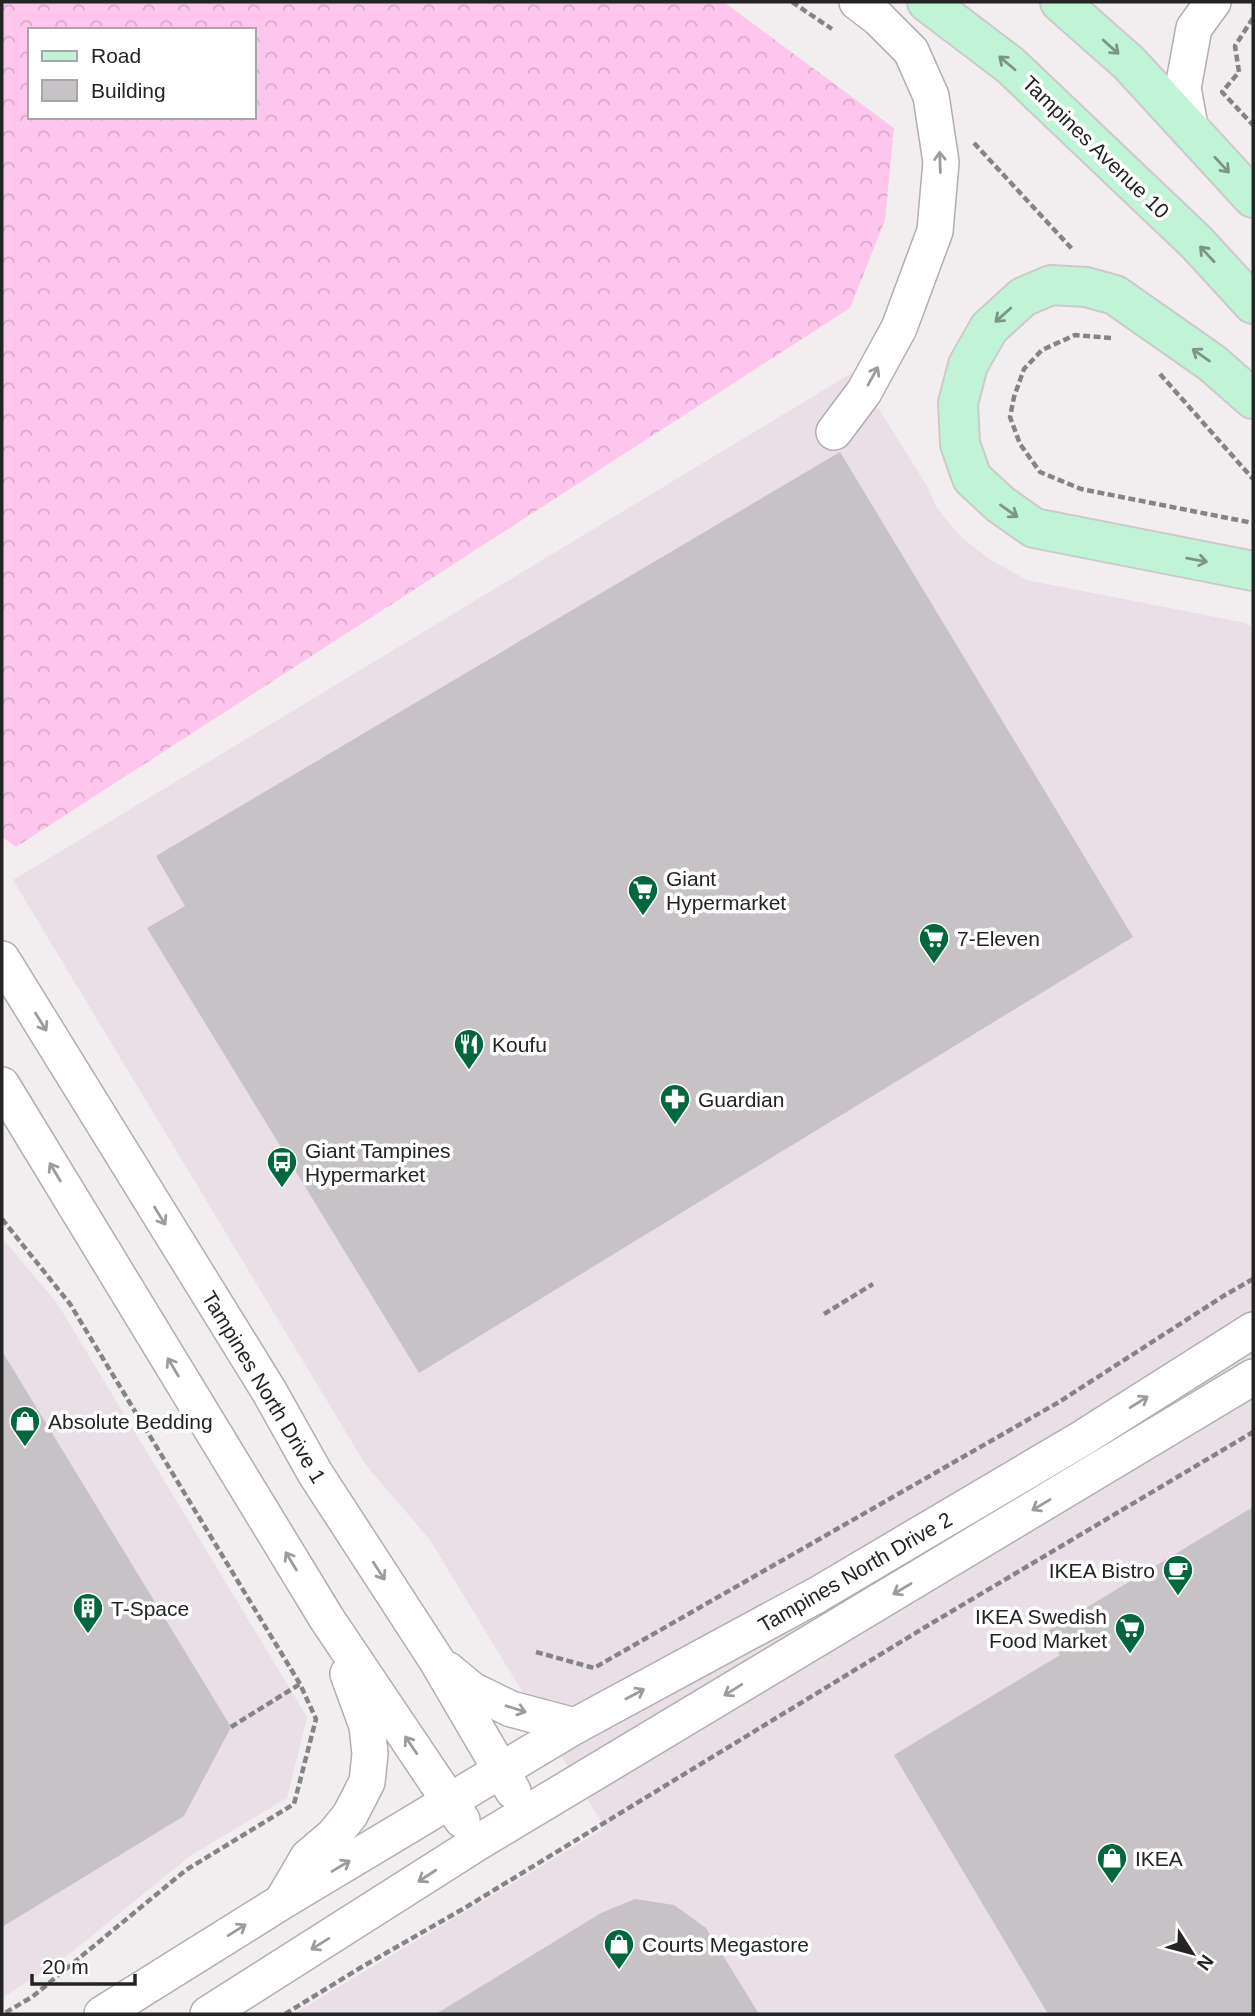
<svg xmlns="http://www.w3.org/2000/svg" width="1255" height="2016" font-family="Helvetica,sans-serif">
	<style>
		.built { fill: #eadfe6 }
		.forest { fill: url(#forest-crowns); fill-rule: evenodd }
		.building { fill: #c6c2c5 }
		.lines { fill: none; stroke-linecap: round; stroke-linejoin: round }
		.minor-casing { stroke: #b2aeb0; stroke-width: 38 }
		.major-casing { stroke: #cbcacb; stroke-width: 42 }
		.path { stroke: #858385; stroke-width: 4.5; stroke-dasharray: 7 3.5; stroke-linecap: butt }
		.minor { stroke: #fff; stroke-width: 35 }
		.major { stroke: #c1f4d6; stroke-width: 38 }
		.oneway { stroke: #7b9686 }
		.oneway2 { stroke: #9d9c9d }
		.labels { text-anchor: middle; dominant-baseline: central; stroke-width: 7; stroke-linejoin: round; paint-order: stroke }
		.street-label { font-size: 21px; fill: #252425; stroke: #fff }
		.poi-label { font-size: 21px; fill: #252425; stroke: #fff; text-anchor: start }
	</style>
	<defs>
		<pattern id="forest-crowns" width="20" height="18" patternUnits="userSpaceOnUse" patternTransform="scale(1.75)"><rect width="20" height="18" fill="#fec6ec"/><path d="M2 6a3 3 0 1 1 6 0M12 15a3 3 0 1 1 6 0" fill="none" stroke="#daaaca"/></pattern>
	</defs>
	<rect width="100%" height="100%" fill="#f2eef0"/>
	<g class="built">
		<path d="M855,371L927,486L937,508L961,537L991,560L1027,580L1246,623L1253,627V2014H293L605,1828L430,1540L365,1464L13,880Z"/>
		<path d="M2,1238L57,1303L307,1717L287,1798L190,1856L67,1956L2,1998Z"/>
	</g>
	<path class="forest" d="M2,2H724L894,128L885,220L850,308L16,847L2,837ZM30,30H254V117H30Z"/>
	<g class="building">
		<path d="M840,452L1133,937L419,1373L147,928L185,906L156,856Z"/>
		<path d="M2,1351L231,1727L184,1816L2,1927Z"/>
		<path d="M1253,1507V2014H1048L894,1755L1060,1655L1046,1632Z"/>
		<path d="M635,1899L674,1905L706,1928L759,2014H436L601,1913Z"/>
	</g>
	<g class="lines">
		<g class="minor-casing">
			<g id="minor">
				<path d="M1191,132L1183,88L1194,28L1213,2"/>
				<path d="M834,432L864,392L899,328L935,231L941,162L931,96L911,51L878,18L857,2"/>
				<path d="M2,959L269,1391L315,1473L437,1661L513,1791"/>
				<path d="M2,1085L327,1619L462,1820"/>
				<path d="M448,1670L472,1690L511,1709L575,1726"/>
				<path d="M284,1898L308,1857L334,1835L350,1815L367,1782L370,1754L367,1726L348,1674"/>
				<path d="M102,2014L283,1901L575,1726L817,1595L1081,1439L1253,1330"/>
				<path d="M208,2014L477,1843L1253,1377"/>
			</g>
		</g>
		<g class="major-casing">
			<g id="major">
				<path d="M927,2L1010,65L1197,243L1253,304"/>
				<path d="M1060,2L1129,63L1253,198"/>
				<path d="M1253,399L1212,363L1115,295L1086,287L1051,285L1023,297L989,328L968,365L958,403L960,444L972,478L1000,504L1034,528L1253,571"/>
			</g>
		</g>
		<g class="path">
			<path d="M792,2L832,29"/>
			<path d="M1253,18L1235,46L1239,72L1222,92L1253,125"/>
			<path d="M974,143L1073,250"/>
			<path d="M1111,338L1075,335L1042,350L1024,369L1014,397L1010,417L1020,444L1040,472L1081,489L1253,523"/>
			<path d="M1160,374L1253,479"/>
			<path d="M2,1219L70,1304L300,1684L316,1719L294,1804L186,1870L32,1997L3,2014"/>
			<path d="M824,1314L873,1284"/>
			<path d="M536,1652L594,1668L1059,1402L1225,1295L1253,1279"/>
			<path d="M231,1727L300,1684"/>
			<path d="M285,2014L360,1968L468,1906L927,1626L1253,1432"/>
		</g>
		<use href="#minor" class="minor"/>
		<use href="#major" class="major"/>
	</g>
	<defs><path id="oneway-shaft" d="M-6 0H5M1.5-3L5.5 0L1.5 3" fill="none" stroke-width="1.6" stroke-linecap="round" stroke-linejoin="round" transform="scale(1.75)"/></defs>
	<g class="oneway">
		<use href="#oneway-shaft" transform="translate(1111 47) rotate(42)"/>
		<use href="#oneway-shaft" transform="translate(1007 63) rotate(-140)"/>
		<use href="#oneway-shaft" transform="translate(1222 165) rotate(47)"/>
		<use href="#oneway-shaft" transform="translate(1207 254) rotate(-133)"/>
		<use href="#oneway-shaft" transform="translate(1003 315) rotate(138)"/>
		<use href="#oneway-shaft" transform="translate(1201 355) rotate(-145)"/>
		<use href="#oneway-shaft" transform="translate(1009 511) rotate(35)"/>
		<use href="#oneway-shaft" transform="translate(1197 560) rotate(10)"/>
	</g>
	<g class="oneway2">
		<use href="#oneway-shaft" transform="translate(940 162) rotate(-92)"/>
		<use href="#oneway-shaft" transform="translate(873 376) rotate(-61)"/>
		<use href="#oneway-shaft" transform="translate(41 1022) rotate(58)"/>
		<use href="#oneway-shaft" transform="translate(55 1172) rotate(-121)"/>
		<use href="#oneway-shaft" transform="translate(160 1216) rotate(58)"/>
		<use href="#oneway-shaft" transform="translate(173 1367) rotate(-121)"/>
		<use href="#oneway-shaft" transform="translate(1139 1402) rotate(-32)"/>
		<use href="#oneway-shaft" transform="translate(1041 1505) rotate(149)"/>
		<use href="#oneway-shaft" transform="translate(291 1561) rotate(-121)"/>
		<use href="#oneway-shaft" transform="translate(379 1571) rotate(57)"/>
		<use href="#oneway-shaft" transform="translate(902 1589) rotate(149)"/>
		<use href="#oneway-shaft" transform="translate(733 1690) rotate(148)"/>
		<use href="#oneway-shaft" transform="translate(635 1694) rotate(-28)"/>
		<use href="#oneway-shaft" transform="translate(516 1709) rotate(18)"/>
		<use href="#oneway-shaft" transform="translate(411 1745) rotate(-124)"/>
		<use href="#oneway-shaft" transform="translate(341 1866) rotate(-31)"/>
		<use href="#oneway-shaft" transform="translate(427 1876) rotate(147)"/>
		<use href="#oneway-shaft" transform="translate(237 1930) rotate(-32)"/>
		<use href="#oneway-shaft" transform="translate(320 1944) rotate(148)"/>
	</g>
	<defs>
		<g id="supermarket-pin" transform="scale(1.575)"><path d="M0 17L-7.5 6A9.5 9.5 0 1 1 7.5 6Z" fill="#01683e" stroke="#fff"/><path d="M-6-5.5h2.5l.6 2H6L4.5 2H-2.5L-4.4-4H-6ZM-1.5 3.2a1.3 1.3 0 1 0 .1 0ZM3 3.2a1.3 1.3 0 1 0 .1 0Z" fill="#fff"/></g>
		<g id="restaurant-pin" transform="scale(1.575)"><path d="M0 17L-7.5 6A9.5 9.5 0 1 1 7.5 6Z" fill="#01683e" stroke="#fff"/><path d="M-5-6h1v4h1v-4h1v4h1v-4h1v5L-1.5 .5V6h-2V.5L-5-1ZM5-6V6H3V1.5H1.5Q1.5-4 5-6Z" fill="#fff"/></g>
		<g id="pharmacy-pin" transform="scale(1.575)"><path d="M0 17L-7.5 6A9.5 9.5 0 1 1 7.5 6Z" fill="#01683e" stroke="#fff"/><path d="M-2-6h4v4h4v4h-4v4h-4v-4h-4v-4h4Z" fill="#fff"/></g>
		<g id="bus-pin" transform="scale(1.575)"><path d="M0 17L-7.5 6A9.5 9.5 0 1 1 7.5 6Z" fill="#01683e" stroke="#fff"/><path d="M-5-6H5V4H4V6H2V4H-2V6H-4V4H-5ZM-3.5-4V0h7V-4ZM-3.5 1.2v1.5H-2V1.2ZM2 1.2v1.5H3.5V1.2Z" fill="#fff"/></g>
		<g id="shop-pin" transform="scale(1.575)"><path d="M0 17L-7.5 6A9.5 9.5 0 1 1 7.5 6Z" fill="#01683e" stroke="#fff"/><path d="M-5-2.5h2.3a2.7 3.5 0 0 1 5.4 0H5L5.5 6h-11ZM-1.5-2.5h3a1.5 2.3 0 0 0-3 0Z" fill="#fff"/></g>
		<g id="cafe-pin" transform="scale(1.575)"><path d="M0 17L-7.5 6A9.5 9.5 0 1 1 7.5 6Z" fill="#01683e" stroke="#fff"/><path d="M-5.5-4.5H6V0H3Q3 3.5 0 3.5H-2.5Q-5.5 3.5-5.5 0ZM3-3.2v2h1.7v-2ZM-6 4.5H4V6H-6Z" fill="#fff"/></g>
		<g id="building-pin" transform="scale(1.575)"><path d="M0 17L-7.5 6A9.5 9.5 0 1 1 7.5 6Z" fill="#01683e" stroke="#fff"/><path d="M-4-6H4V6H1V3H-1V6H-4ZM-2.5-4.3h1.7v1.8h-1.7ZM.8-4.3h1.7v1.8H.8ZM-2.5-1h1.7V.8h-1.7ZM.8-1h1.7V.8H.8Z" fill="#fff"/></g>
	</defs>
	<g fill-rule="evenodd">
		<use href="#supermarket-pin" x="643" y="890"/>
		<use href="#supermarket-pin" x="934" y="938"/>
		<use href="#restaurant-pin" x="469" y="1044"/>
		<use href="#pharmacy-pin" x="675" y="1099"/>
		<use href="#bus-pin" x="282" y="1162"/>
		<use href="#shop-pin" x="25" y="1421"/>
		<use href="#cafe-pin" x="1178" y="1570"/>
		<use href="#building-pin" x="88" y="1608"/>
		<use href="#supermarket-pin" x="1130" y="1628"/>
		<use href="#shop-pin" x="1112" y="1858"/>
		<use href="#shop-pin" x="619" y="1944"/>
	</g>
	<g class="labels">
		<g class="street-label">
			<text transform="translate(1096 147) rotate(44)">Tampines Avenue 10</text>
			<text transform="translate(264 1387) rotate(59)">Tampines North Drive 1</text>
			<text transform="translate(855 1572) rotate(-30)">Tampines North Drive 2</text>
		</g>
		<g class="poi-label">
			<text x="666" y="878">Giant<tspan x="666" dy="24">Hypermarket</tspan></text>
			<text x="957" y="938">7-Eleven</text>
			<text x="492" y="1044">Koufu</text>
			<text x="698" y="1099">Guardian</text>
			<text x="305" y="1150">Giant Tampines<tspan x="305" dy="24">Hypermarket</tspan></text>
			<text x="48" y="1421">Absolute Bedding</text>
			<text x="1155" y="1570" text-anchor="end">IKEA Bistro</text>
			<text x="111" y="1608">T-Space</text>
			<text x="1107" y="1616" text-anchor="end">IKEA Swedish<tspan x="1107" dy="24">Food Market</tspan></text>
			<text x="1135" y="1858">IKEA</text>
			<text x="642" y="1944">Courts Megastore</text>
		</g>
	</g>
	<rect width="1255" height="2016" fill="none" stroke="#252425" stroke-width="7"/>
	<rect x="28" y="28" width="228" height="91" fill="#ffffff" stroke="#a8a7a8" stroke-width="2"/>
	<rect x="42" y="51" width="35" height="10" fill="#c1f4d6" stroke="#a8a7a8" stroke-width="2"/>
	<text x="91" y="63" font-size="21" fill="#252425">Road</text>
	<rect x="42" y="80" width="35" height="21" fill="#c6c2c5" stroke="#a8a7a8" stroke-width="2"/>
	<text x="91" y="98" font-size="21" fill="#252425">Building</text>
	<g transform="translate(1192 1953) rotate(126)" stroke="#ffffff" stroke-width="5" paint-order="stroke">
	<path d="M0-5L12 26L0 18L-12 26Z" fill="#252425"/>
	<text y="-10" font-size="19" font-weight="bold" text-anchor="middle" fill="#252425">N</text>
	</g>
	<path d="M32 1974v10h103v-10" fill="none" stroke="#252425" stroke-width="3.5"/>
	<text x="42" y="1974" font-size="21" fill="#252425" stroke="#ffffff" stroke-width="5" paint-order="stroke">20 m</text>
</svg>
